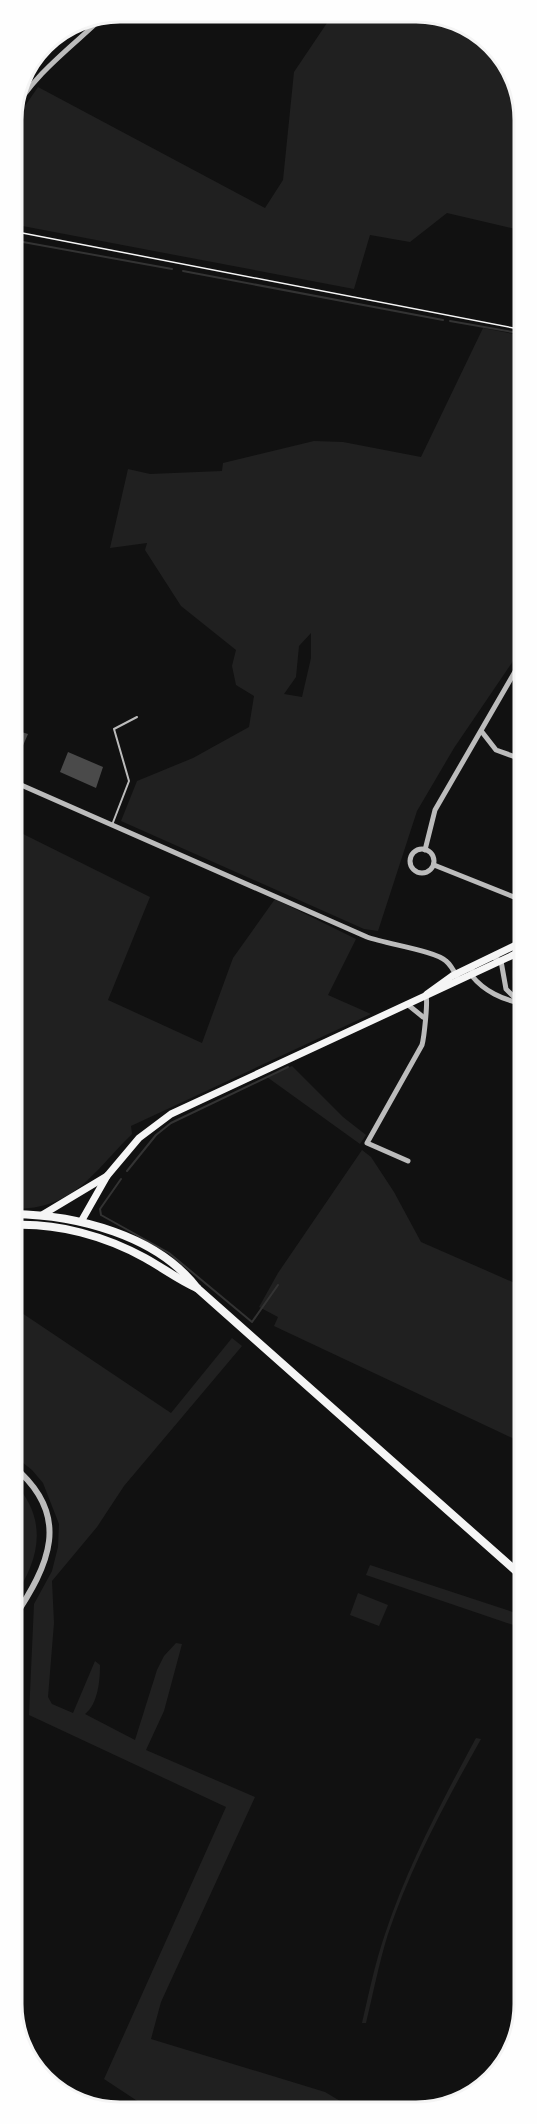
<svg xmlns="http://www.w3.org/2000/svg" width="537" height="2124" font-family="'Source Sans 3',sans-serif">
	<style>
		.green { fill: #202020; fill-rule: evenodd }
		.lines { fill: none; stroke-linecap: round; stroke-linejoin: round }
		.stream { stroke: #333; stroke-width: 2 }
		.building { fill: #4a4a4a }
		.path { stroke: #f5f5f5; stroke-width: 1.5 }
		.service { stroke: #bcbcbc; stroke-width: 2 }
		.minor { stroke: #bcbcbc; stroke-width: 5 }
		.tertiary { stroke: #bcbcbc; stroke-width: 6 }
		.secondary { stroke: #f5f5f5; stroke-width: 7 }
		.primary { stroke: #f5f5f5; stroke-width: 8 }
		.rim { fill: none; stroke: #f5f5f5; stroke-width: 3 }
	</style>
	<rect width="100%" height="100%" fill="#111"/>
	<g class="green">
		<path d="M333,14L444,16L498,49L524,106V231L447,213L410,242L370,235L354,289L12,224L14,122L38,87L265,208L283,180L294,72Z"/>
		<path d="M483,328L524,336V645L454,748L417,811L378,931L364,929L121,821L137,781L193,758L249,727L254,696L236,685L232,666L236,650L181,606L145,550L147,543L110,548L128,469L150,474L222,471L223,463L314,441L343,442L421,457ZM311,633V658L302,697L284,694L296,677L299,646Z"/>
		<path d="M13,829L150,897L108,1000L202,1043L233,958L275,899L356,939L328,995L371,1014L131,1126L132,1134C92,1173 75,1209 13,1209Z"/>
		<path d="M524,955V1000C513,987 504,966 524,955Z"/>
		<path d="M292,1066L343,1117L366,1135L360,1144L267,1077Z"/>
		<path d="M362,1150L371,1157L394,1192L421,1242L524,1287L525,1444L274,1326L278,1317L259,1307L278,1273Z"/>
		<path d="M13,1307L171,1413L232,1338L242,1346L124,1486L97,1527L52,1581L54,1623L48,1697L52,1704L73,1713L95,1661L100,1665C100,1681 98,1704 85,1714L135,1740L157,1670L164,1656L176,1643L182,1644L164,1711L146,1750L255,1797L161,2002L151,2039L325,2092L357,2111L151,2110L104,2079L226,1807L29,1715L34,1604L52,1571L58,1547L59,1524L43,1483L32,1470L13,1455Z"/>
		<path d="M13,1481C49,1520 40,1559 13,1599Z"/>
		<path d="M370,1565L525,1616V1629L366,1575Z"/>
		<path d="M358,1593L388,1605L379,1626L350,1615Z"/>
		<path d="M476,1738L481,1739C446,1801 411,1866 388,1934C379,1963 373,1994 366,2023H362C369,1993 375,1963 385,1934C408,1865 442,1801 476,1738Z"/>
	</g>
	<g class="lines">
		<g class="stream">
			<path d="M12,240L172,269"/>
			<path d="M183,271L443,320"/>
			<path d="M450,321L524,334"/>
			<path d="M127,1171L156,1135L171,1123L288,1067"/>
			<path d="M121,1179L100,1209L101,1215L169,1253L252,1322L278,1285"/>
		</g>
	</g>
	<g class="building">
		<path d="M12,729L28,734L21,750L12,747Z"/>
		<path d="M68,752L103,767L96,788L60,772Z"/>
	</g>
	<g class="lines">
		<path class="path" d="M12,231L524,330"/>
		<path class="service" d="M112,825L129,781L114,729L137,717"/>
		<g class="minor">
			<path d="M12,114C33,74 73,46 105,15"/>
			<path d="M517,669L524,681"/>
			<path d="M482,732L496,750L524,760"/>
			<path d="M12,781L367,937C386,944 436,951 446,961C451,965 454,971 457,977"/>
			<circle cx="422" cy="861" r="12"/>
			<path d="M425,850L435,810L524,656"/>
			<path d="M434,865L524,901"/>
			<path d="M492,957L501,961L506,989L518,1001"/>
			<path d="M472,967V976C484,991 503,1000 521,1003"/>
			<path d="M407,1004L423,1017"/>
			<path d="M408,1161L367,1143L422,1045C424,1038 428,1002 426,995"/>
		</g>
		<path class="tertiary" d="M13,1466C73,1516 49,1565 13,1619"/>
		<g class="secondary">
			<path d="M427,994L452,976L524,941"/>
			<path d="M42,1215L107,1176L139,1138L171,1114L524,950"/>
			<path d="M82,1220L107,1176"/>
		</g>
		<g class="primary">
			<path d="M13,1214C76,1215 157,1235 197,1288L525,1579"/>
			<path d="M13,1225C58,1223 105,1236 145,1258C163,1268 179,1280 197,1288"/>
		</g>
	</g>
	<path d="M0 0H537V2124H0ZM120 22H416A98 98 0 0 1 514 120V2004A98 98 0 0 1 416 2102H120A98 98 0 0 1 22 2004V120A98 98 0 0 1 120 22Z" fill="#fefefe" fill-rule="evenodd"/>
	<path class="rim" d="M120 22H416A98 98 0 0 1 514 120V2004A98 98 0 0 1 416 2102H120A98 98 0 0 1 22 2004V120A98 98 0 0 1 120 22Z"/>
</svg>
